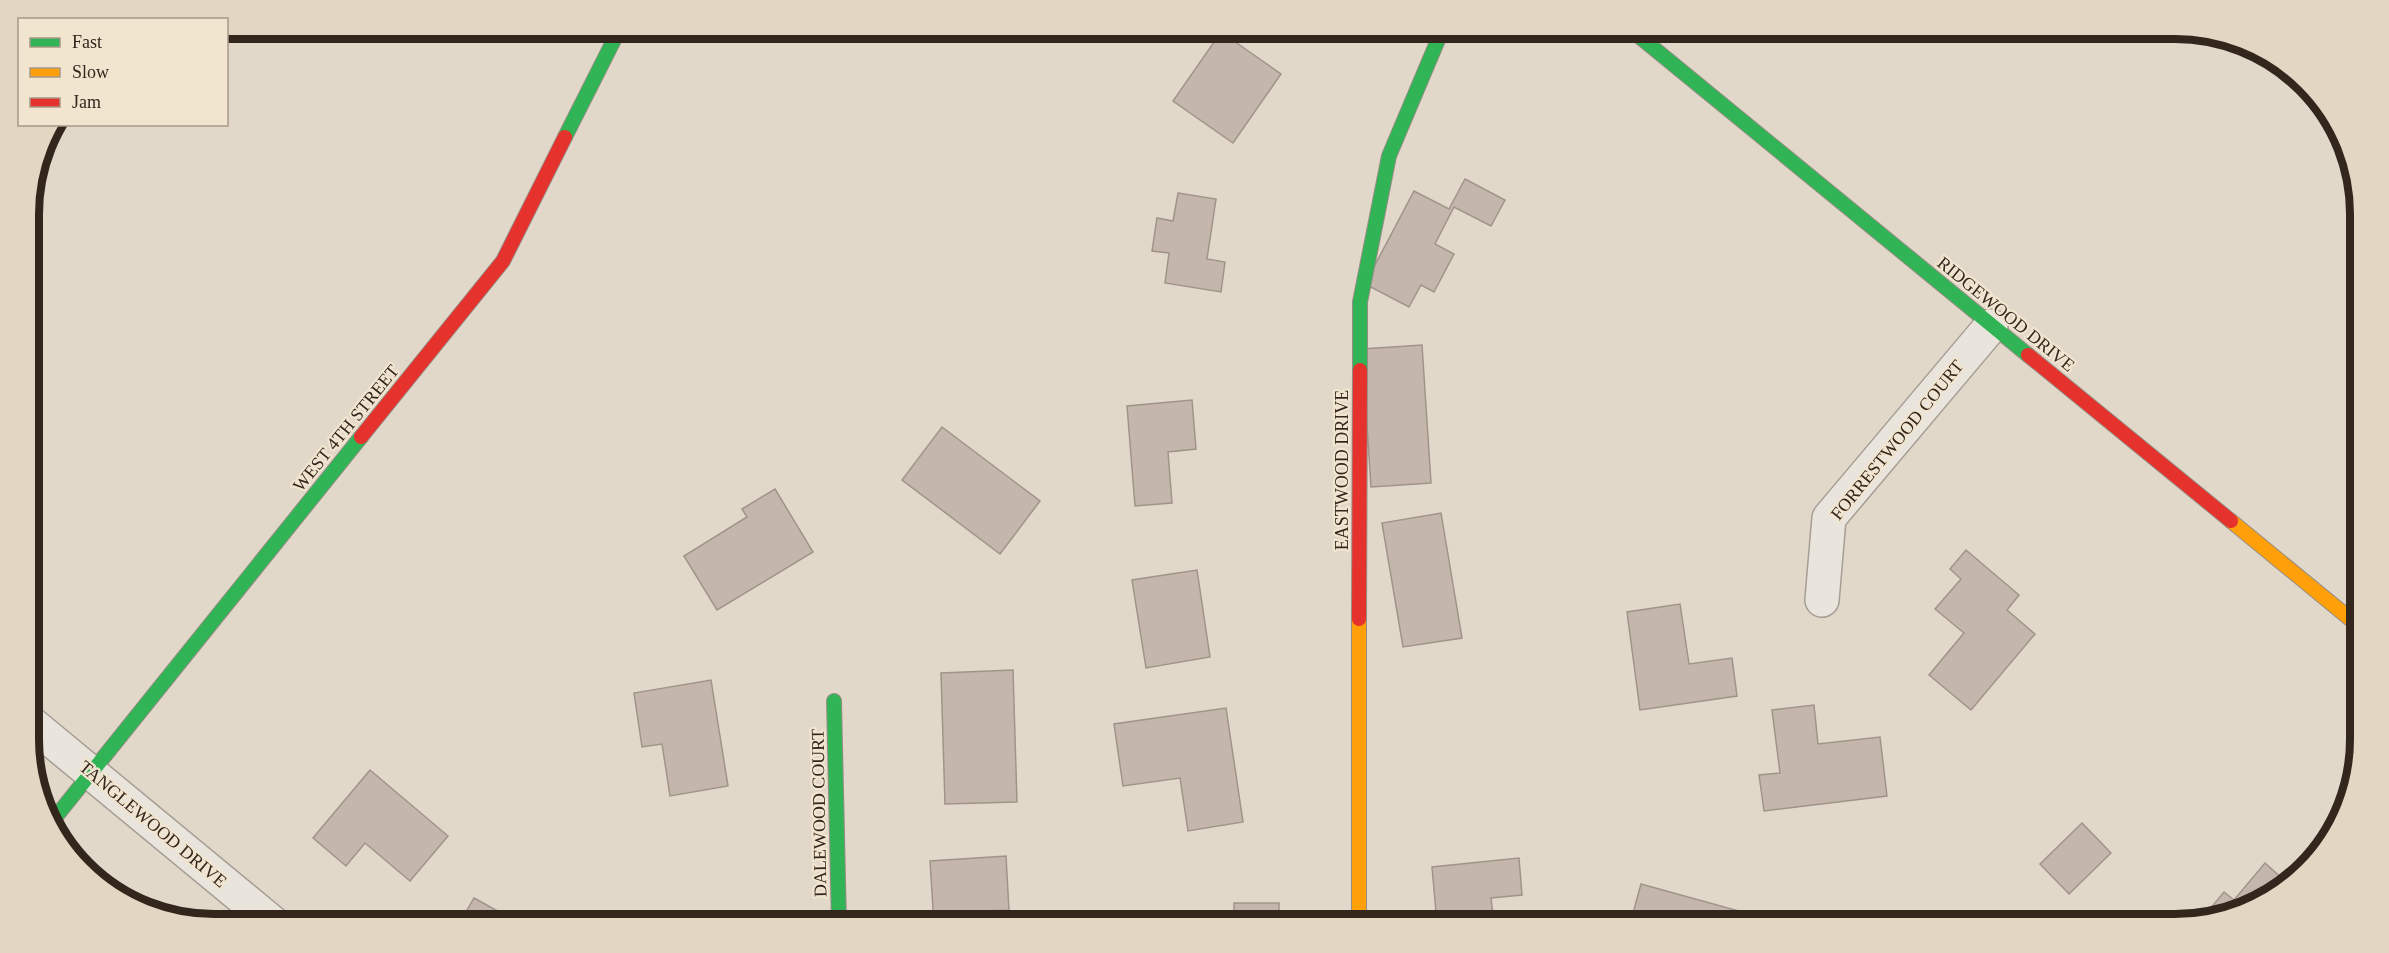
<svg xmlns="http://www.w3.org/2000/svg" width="2389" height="953" font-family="Georgia,serif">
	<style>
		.building { fill: #c4b6ab; stroke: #a0948a; stroke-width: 1.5 }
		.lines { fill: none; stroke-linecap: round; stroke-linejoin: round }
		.street-casing { stroke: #a69d94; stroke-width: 36 }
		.fast-casing { stroke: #968d84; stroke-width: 16 }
		.slow-casing { stroke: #968d84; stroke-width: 16 }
		.jam-casing { stroke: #968d84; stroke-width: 16 }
		.street { stroke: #e9e4dc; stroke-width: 33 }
		.fast { stroke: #30b455; stroke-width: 14 }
		.slow { stroke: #ff9f0a; stroke-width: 14 }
		.jam { stroke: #e5322d; stroke-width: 14 }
		.labels { text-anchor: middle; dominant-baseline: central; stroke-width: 4.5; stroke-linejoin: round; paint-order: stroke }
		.street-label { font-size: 18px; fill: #33261d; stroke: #f2e5d0 }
		.rim { fill: none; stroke: #33261d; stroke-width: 8 }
	</style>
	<rect width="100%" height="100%" fill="#e1d8ca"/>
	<g class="building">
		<path d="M1221,32L1281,74L1233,143L1173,101Z"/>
		<path d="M1465,179L1505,200L1491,226L1454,207L1435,244L1454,254L1434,292L1421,285L1409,307L1365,284L1414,191L1449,209Z"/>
		<path d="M1178,193L1216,199L1207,259L1225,262L1221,292L1165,283L1169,253L1152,251L1157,218L1173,221Z"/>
		<path d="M1422,345L1431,483L1371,487L1362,349Z"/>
		<path d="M1192,400L1196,449L1168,452L1172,503L1135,506L1127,406Z"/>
		<path d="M942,427L1040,501L1000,554L902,480Z"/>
		<path d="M775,489L813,552L717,610L684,556L747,517L742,509Z"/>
		<path d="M1441,513L1462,638L1403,647L1382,523Z"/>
		<path d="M1966,550L2019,595L2007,610L2035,634L1971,710L1929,675L1964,633L1935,609L1961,579L1950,569Z"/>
		<path d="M1197,570L1210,657L1146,668L1132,580Z"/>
		<path d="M1680,604L1689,664L1732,658L1737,696L1640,710L1627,612Z"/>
		<path d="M1013,670L1017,802L945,804L941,673Z"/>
		<path d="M711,680L728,786L670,796L662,744L642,747L634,693Z"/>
		<path d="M1814,705L1818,744L1880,737L1887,796L1764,811L1759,775L1780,773L1772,710Z"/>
		<path d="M1226,708L1243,822L1188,831L1180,778L1123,786L1114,724Z"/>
		<path d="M370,770L448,836L410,881L365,843L346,866L313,838Z"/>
		<path d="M2082,823L2111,853L2069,894L2040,864Z"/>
		<path d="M1006,856L1009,910L983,911L984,924H934L930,861Z"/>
		<path d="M1519,858L1522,895L1491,898L1494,924H1437L1432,867Z"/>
		<path d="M2265,863L2284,880L2279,886L2283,889L2235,915L2199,922L2224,892L2234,900Z"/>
		<path d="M1641,884L1746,913L1743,924H1630Z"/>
		<path d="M474,898L521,924H459Z"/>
		<rect x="1234" y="903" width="45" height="21"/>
	</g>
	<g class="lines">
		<g class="street-casing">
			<g id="street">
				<path d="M1822,600L1829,518L1991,326"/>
				<path d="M32,724L274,924"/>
			</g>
		</g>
		<g class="fast-casing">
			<g id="fast">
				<path d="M1629,28L2028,355"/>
				<path d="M565,137L620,28"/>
				<path d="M1360,370V302L1389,156L1443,28"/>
				<path d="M834,701L839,924"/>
				<path d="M54,819L361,437"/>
			</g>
		</g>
		<g class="slow-casing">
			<g id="slow">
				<path d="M2231,521L2360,627"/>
				<path d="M1359,924V619"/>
			</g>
		</g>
		<g class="jam-casing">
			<g id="jam">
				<path d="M2028,355L2231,521"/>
				<path d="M361,437L503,261L565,137"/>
				<path d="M1359,619L1360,370"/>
			</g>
		</g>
		<use href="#street" class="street"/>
		<use href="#fast" class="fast"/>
		<use href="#slow" class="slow"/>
		<use href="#jam" class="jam"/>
	</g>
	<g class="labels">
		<g class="street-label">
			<text transform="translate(2006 314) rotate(39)">RIDGEWOOD DRIVE</text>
			<text transform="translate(346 428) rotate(-51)">WEST 4TH STREET</text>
			<text transform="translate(1897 440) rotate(-51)">FORRESTWOOD COURT</text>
			<text transform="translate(1342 470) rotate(-90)">EASTWOOD DRIVE</text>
			<text transform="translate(819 813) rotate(-91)">DALEWOOD COURT</text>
			<text transform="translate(153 824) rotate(40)">TANGLEWOOD DRIVE</text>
		</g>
	</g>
	<path d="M0 0H2389V953H0ZM214 39H2175A175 175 0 0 1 2350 214V739A175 175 0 0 1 2175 914H214A175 175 0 0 1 39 739V214A175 175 0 0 1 214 39Z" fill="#e3d6c2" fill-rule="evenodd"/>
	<path class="rim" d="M214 39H2175A175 175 0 0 1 2350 214V739A175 175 0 0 1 2175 914H214A175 175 0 0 1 39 739V214A175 175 0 0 1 214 39Z"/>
	<rect x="18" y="18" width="210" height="108" fill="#f2e5d0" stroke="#a69988" stroke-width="1.5"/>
	<rect x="30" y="38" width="30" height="9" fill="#30b455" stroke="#a69988" stroke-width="1.5"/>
	<text x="72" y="48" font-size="18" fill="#33261d">Fast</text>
	<rect x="30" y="68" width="30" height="9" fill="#ff9f0a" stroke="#a69988" stroke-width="1.5"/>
	<text x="72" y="78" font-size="18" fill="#33261d">Slow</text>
	<rect x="30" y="98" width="30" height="9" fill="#e5322d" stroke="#a69988" stroke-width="1.5"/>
	<text x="72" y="108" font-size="18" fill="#33261d">Jam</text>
</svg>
